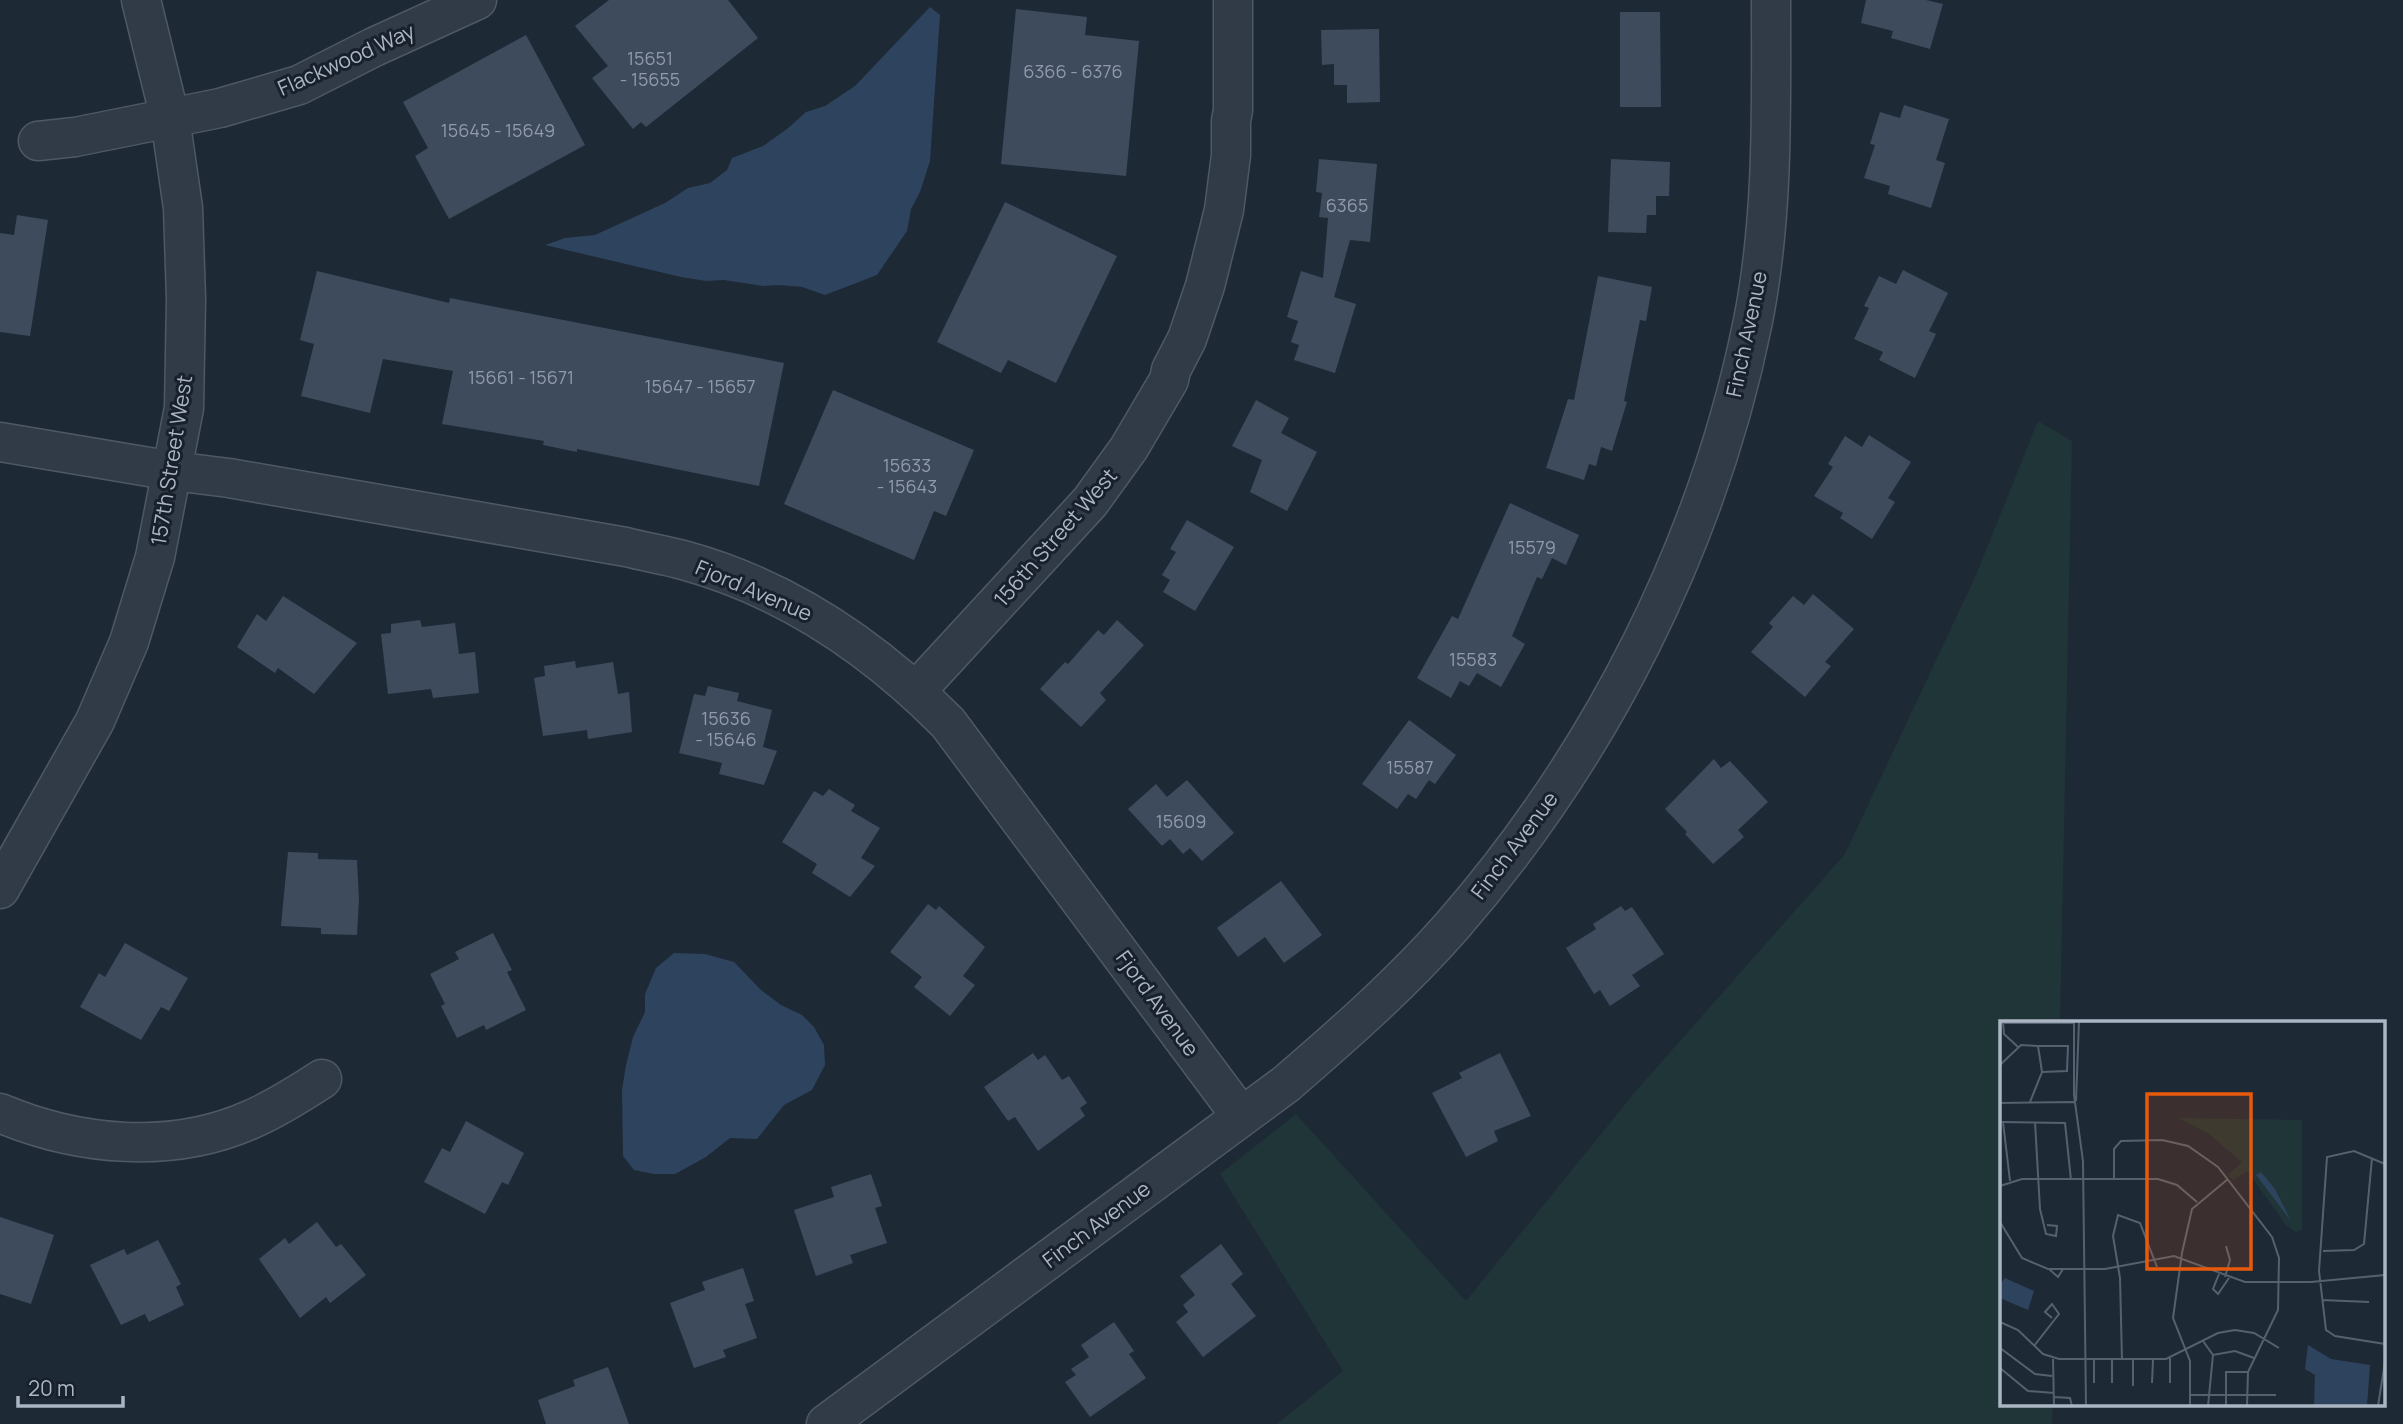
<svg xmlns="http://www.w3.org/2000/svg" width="2403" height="1424" font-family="Manrope,sans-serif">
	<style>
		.green { fill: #203537 }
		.water { fill: #2e435d }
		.building { fill: #3e4b5c }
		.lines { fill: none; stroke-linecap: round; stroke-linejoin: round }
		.minor-casing { stroke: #4f5865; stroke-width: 41 }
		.minor { stroke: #313b47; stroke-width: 38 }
		.labels { text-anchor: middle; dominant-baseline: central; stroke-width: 6; stroke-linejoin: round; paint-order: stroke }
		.number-label { font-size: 18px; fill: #909aaa }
		.street-label { font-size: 21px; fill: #abb5c4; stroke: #17202b }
		.inset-road { fill: none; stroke: #56616f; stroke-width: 2 }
		.view { fill: #e8590c; fill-opacity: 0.15; stroke: #e8590c; stroke-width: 3.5 }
		.inset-edge { fill: none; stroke: #abb5c4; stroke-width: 3.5 }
	</style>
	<rect width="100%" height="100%" fill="#1e2936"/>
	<path class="green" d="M2038,421L2072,441L2060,1023H2002V1405H2053L2052,1424H1277L1343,1371L1220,1174L1296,1114L1466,1301L1635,1092L1845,854L1976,575Z"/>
	<g class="water">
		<path d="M930,7L940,15L930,161L920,192L911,209L907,231L877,275L825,295L802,287L779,285L763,286L724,280L706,281L681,277L545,245L565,238L595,235L665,203L688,188L710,183L727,170L732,158L763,146L787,129L806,112L825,106L855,86Z"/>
		<path d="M674,953L705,954L734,962L761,990L781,1005L802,1015L814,1027L824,1045L825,1065L812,1090L784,1105L757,1139L730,1138L706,1157L675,1174H654L634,1170L623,1156L622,1090L626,1065L633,1037L645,1012V994L656,968Z"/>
	</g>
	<g class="building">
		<path d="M609,0H728L758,38L646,127L641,122L633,129L592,78L608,66L575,26Z"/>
		<path d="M1866,0H1926L1943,4L1930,49L1891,38L1893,31L1861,23Z"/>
		<path d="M1016,9L1087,17L1085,35L1139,41L1126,176L1001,164Z"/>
		<path d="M1620,12H1660L1661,107H1620Z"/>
		<path d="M1379,29L1380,102L1347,103V85H1334V64L1322,65L1321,30Z"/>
		<path d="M526,35L585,145L449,219L415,156L428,148L403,102Z"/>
		<path d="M1904,105L1949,119L1936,160L1945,163L1931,208L1888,194L1890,186L1864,178L1875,145L1870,144L1880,112L1900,118Z"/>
		<path d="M1319,159L1377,164L1370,242L1350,240L1334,297L1356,304L1335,373L1294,360L1299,345L1291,342L1298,321L1287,317L1301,271L1323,278L1328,218L1319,217L1322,193L1316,192Z"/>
		<path d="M1611,159L1670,162L1669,196H1656V215H1647L1646,233L1608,232Z"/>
		<path d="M1005,202L1117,256L1056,383L1008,360L1001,373L937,342Z"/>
		<path d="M17,215L48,220L30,336L0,332V233L14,235Z"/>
		<path d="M1903,270L1948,293L1929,331L1936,334L1915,378L1879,360L1883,352L1854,339L1869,308L1864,306L1879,276L1896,284Z"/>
		<path d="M317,271L449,303L450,298L784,363L759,486L577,449V452L543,445L544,441L442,424L453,371L383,359L370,413L301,396L314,344L300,340Z"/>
		<path d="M1598,276L1652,287L1646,321L1640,320L1624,401L1627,402L1612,451L1601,447L1596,466L1589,464L1584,480L1546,468L1568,399L1574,400Z"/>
		<path d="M833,390L974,450L946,516L934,511L914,560L784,504Z"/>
		<path d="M1256,400L1289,418L1281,433L1317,452L1287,511L1250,492L1262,460L1232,446Z"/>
		<path d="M1869,435L1911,462L1888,498L1895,502L1872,539L1840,518L1843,513L1814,496L1833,467L1828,464L1845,436L1862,447Z"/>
		<path d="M1510,503L1579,535L1566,565L1552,558L1542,579L1537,577L1512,636L1525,644L1501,687L1477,673L1469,686L1460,681L1451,698L1417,678L1452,616L1458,619Z"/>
		<path d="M1187,520L1234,547L1195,611L1163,592L1170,580L1162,575L1176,552L1170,549Z"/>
		<path d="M1813,594L1854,629L1825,662L1831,666L1805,697L1751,652L1773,627L1769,623L1793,596L1804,605Z"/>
		<path d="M283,596L357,643L314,694L278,668L275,673L237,647L257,614L266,621Z"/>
		<path d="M420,620L422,627L455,623L459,654L475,652L479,693L433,698L431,689L388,694L381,634L391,633V624Z"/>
		<path d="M1117,620L1144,645L1100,693L1106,700L1081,727L1040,689L1065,662L1068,664L1098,630L1104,635Z"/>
		<path d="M575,661L576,668L613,662L618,694L629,692L632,732L588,739L587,730L543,736L534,678L545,676L544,666Z"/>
		<path d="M708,686L739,693L737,701L772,710L763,747L777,751L764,785L719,774L722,763L679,753L694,694L705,696Z"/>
		<path d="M1409,720L1456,755L1435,784L1429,780L1416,799L1408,794L1397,809L1362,784Z"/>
		<path d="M1714,759L1721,768L1730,761L1768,802L1738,830L1744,837L1713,864L1685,834L1687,832L1665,809Z"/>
		<path d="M1187,780L1234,833L1202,861L1190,848L1183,854L1170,839L1162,846L1128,809L1156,784L1167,797Z"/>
		<path d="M829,789L855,805L851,811L880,828L861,858L875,866L850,897L812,873L817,864L782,842L814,791L823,796Z"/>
		<path d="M288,852L318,853V859L357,860L359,899L357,935L321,934V928L281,926Z"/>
		<path d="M1281,881L1322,935L1284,963L1265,937L1238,957L1217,928Z"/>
		<path d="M928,904L936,910L939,906L985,947L963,976L975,985L950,1016L914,987L922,977L890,952Z"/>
		<path d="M1621,906L1625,911L1632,907L1664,954L1632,975L1640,986L1610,1006L1600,990L1594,994L1566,948L1596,929L1593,924Z"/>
		<path d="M493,933L512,970L507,972L526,1010L486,1030L484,1025L457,1038L441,1006L445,1004L430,974L459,959L455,952Z"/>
		<path d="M125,943L188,978L169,1011L161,1007L141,1040L80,1007L99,973L105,977Z"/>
		<path d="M1033,1053L1038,1060L1045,1055L1062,1080L1069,1076L1087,1103L1080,1108L1085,1116L1038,1151L1015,1117L1008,1121L984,1087Z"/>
		<path d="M1500,1053L1531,1116L1494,1131L1498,1141L1466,1157L1432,1093L1462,1078L1459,1073Z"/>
		<path d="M466,1121L524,1153L508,1185L502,1182L485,1214L424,1182L442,1148L450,1152Z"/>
		<path d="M871,1174L882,1206L875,1208L887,1243L850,1255L853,1263L816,1276L794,1210L834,1197L831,1187Z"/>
		<path d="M0,1217L54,1235L31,1304L0,1294Z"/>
		<path d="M317,1222L336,1247L341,1244L366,1275L330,1303L326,1297L300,1318L259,1259L285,1238L289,1244Z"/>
		<path d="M158,1240L181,1284L176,1287L184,1305L149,1322L145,1314L121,1325L90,1265L124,1249L127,1255Z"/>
		<path d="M1221,1244L1243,1274L1231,1284L1256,1316L1203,1357L1176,1322L1188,1312L1183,1305L1195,1295L1180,1276Z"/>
		<path d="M743,1268L754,1301L745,1304L757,1338L723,1350L726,1357L694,1368L670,1303L705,1290L702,1282Z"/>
		<path d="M1114,1322L1134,1351L1129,1354L1146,1378L1090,1417L1065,1382L1076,1375L1071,1369L1089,1357L1081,1345Z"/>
		<path d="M608,1367L629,1424H546L538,1400L575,1386L573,1380Z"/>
	</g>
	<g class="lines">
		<g class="minor-casing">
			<g id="minor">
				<path d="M38,141L75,137L220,108L299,85L374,47L477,0"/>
				<path d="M0,442L173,471L229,478L626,547C645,552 665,555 683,560C786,588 874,648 948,723L1241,1116"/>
				<path d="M916,691L1090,502L1129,448L1169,380L1171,370L1187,339L1205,286L1224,210L1231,155V121L1233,110V0"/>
				<path d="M0,889L95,721L129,642L155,557L184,408L186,299L183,208L170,118L141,0"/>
				<path d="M0,1113C78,1146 172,1155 252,1119C277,1108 299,1094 322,1079"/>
				<path d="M826,1424L1286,1084C1344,1034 1402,983 1452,926C1601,755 1708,544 1753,321C1774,215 1771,107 1771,0"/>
			</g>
		</g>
		<use href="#minor" class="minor"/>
	</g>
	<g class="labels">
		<g class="number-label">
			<text x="650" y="58">15651<tspan x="650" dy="21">- 15655</tspan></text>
			<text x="1073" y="71">6366 - 6376</text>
			<text x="498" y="130">15645 - 15649</text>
			<text x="1347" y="205">6365</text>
			<text x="521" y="377">15661 - 15671</text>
			<text x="700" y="386">15647 - 15657</text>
			<text x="907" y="465">15633<tspan x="907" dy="21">- 15643</tspan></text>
			<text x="1532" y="547">15579</text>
			<text x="1473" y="659">15583</text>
			<text x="726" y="718">15636<tspan x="726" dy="21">- 15646</tspan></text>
			<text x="1410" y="767">15587</text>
			<text x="1181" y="821">15609</text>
		</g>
		<g class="street-label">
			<text transform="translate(346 59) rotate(-24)">Flackwood Way</text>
			<text transform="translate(1746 334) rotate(-78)">Finch Avenue</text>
			<text transform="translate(171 460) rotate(-81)">157th Street West</text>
			<text transform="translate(1055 537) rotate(-49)">156th Street West</text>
			<text transform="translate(754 590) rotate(23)">Fjord Avenue</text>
			<text transform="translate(1514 845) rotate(-53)">Finch Avenue</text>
			<text transform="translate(1158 1003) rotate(54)">Fjord Avenue</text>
			<text transform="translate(1096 1224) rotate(-37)">Finch Avenue</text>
		</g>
	</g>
	<g transform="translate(2000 1021)">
		<rect width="385" height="385" fill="#1e2936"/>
		<path d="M179,97L302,99V209L295,211L286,204L247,150L233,159L228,154L242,141L209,113Z" fill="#203537"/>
		<path d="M261,151L275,168L291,200L256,154ZM5,257L34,270L28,289L0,277V263ZM308,324L331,338L370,344L367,385H314L315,354L305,348Z" fill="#2e435d"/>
		<path class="inset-road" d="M74,0V74L83,140L86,385M3,1L4,13L18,26M0,2H74M38,25H68L67,50L42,51M0,44L21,24L38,25M76,80L79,0M30,81L42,51L38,25M0,82L76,81M0,101L65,102L71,159M3,101L10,160M35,101L40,188L46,213L56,215L57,205L47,204M385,143L354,130L327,136L319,250L326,309L335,315L385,323M114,158V128L121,120L162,119L188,125L218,146L272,216L279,237L278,289L248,351L247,385M0,165L22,158H158L177,164L197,181M0,201L22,237L48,248H105L174,235L245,261H311L385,254M323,230L354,229L364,223L372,137M49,248L58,256L63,248M219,253L213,268L218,273L229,257M225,256L230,239L226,225M322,279L369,281M0,301L18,309L43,333L59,338H166L218,312L235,309L254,312L279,327M203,320L213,334L235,330L254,337M34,325L59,293L52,283L45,291L52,297M0,327L35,353L52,355M170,337V362M53,338L54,385M94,339V362M122,339L120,257L113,215L118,194L140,202L157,246M133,339V365M0,347L28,370L54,372M112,362V339M152,362L153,339M190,374H276M54,376L70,377L72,385M190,385V340L173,297L182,232L192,188L228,158M208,385L213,334M226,385V351H248M378,385L385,341"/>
		<path class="view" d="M147,73H251V248H147Z"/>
		<rect width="385" height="385" class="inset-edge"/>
	</g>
	<path d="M18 1396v10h105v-10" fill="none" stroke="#abb5c4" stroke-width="3.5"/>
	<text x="28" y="1396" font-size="21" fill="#abb5c4" stroke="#17202b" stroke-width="5" paint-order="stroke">20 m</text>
</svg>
